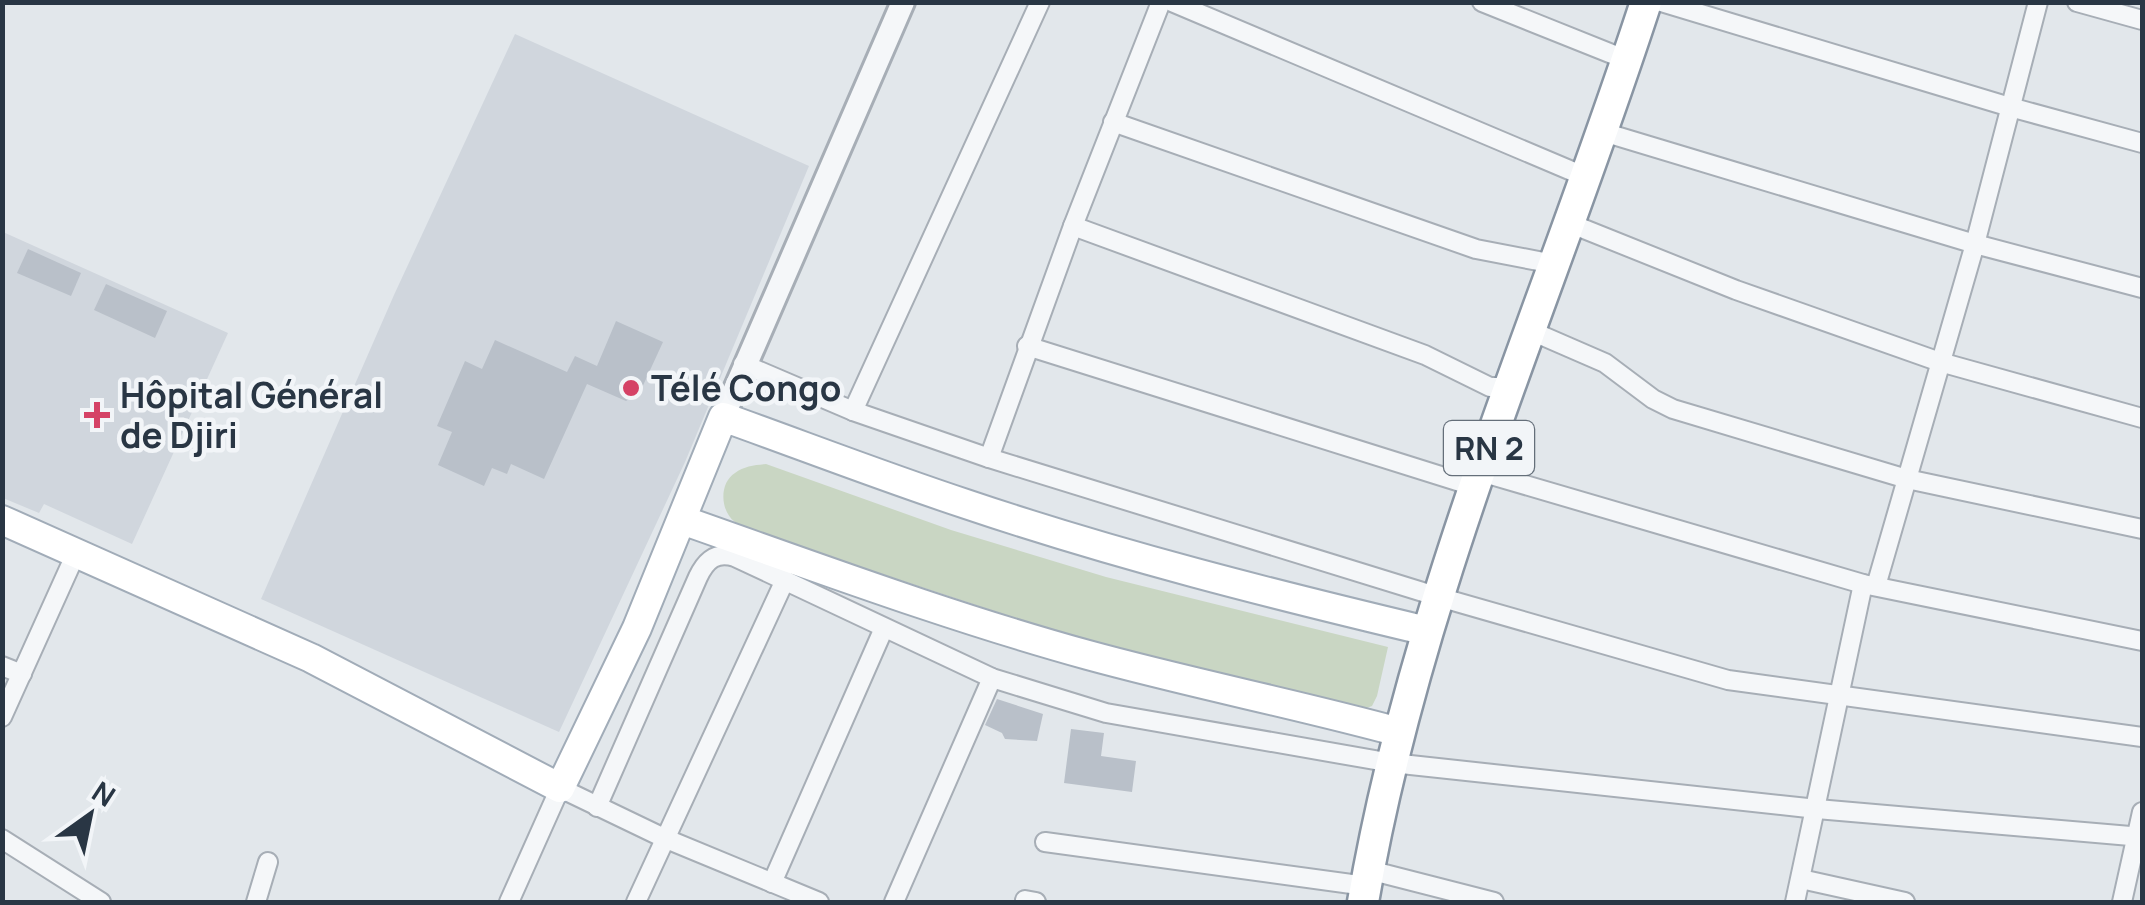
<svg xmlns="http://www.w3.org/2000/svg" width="2145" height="905" font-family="Manrope,sans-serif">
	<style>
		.built { fill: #d0d6dd }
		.green { fill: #c9d6c3 }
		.building { fill: #b9c0c9 }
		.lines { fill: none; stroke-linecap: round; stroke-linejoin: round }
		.minor-casing { stroke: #a7aeb6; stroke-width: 22 }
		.tertiary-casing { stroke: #a7aeb6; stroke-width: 28 }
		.primary-casing { stroke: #a1acb8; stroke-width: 32 }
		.trunk-casing { stroke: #8995a3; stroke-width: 35 }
		.minor { stroke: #f5f7f9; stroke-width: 18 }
		.tertiary { stroke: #f5f7f9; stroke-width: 22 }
		.primary { stroke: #fff; stroke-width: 28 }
		.trunk { stroke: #fff; stroke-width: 30 }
		.poi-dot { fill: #d54266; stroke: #f2f5f8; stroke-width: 4 }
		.labels { text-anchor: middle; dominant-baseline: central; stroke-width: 9; stroke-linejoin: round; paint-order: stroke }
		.shield { fill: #f2f5f8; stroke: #656f7a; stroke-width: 2.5 }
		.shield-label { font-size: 32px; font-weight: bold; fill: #293644 }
		.poi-label { font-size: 35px; font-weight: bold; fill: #293644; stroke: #f2f5f8; text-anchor: start }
	</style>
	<rect width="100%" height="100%" fill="#e2e7eb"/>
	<g class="built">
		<path d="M515,34L809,166L685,462L559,732L261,599L394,295Z"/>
		<path d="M3,232L228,333L132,544L44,504L39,513L3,498Z"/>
	</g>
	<path class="green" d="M766,464L951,530L1106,577L1388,647L1377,696L1372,706L1364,709L1100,646L764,535C755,531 743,528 735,522C720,511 719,483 735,473C744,466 755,465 766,464Z"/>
	<g class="building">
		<path d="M28,249L81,273L71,296L17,273Z"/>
		<path d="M106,284L167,311L155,338L94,310Z"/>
		<path d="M616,321L663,342L640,392L626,401L587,384L544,479L511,464L507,474L492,468L484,486L438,465L452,432L437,426L465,361L482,369L495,340L567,372L575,356L597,366Z"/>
		<path d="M997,699L1043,714L1037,741L1005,739L1002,733L985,725Z"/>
		<path d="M1071,729L1104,733L1101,756L1136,761L1132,792L1064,783Z"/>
	</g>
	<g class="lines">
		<g class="minor-casing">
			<g id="minor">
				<path d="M1172,2L1586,177"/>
				<path d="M1482,2L1627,60"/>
				<path d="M1661,2L2010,107L2142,143"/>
				<path d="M2077,2L2142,20"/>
				<path d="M1113,122L1476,249L1554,264"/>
				<path d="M1603,132L1975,244L2142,288"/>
				<path d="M1569,223L1736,290L1940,362L2142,418"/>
				<path d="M1073,226L1425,355L1490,387H1511"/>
				<path d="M1529,330L1605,363L1653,399L1673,409L1907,479L2142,529"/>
				<path d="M1027,346L1476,487"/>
				<path d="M743,364L853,411L989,458L1439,597L1728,680L2142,737"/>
				<path d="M853,411L1040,2"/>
				<path d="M989,458L1073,226L1161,2"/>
				<path d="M1481,472L1863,584L2142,641"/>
				<path d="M1876,586L1975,244L2038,2"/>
				<path d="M2,666L22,674"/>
				<path d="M2,717L77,551"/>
				<path d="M597,807L698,577C706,560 716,551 735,557L992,678L1106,713L1392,763L1817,809L2142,837"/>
				<path d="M2,839L101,902"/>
				<path d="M1045,842L1366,886"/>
				<path d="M1369,870L1494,902"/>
				<path d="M1801,879L1905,902"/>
				<path d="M772,883L884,628"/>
				<path d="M1025,900L1036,902"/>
				<path d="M256,902L268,862"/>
				<path d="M509,902L560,788L664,838L819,902"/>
				<path d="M636,902L785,580"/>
				<path d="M894,902L992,678"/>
				<path d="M1795,902L1863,584"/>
				<path d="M2122,902L2142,812"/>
			</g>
		</g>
		<g class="tertiary-casing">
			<path id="tertiary" d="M723,417L903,2"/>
		</g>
		<g class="primary-casing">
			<g id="primary">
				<path d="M2,520L311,658L560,788L637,628L723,417C804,446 884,477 966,504C1117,555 1272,594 1427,631"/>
				<path d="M682,520C816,567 950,617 1088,655C1190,683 1296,704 1399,732"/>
			</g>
		</g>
		<g class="trunk-casing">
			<path id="trunk" d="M1363,902C1416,591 1549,301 1646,2"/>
		</g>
		<use href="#minor" class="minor"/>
		<use href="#tertiary" class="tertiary"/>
		<use href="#primary" class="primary"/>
		<use href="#trunk" class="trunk"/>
	</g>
	<g class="poi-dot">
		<circle cx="631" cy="388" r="10"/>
		<path d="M92 400h10v10h10v10h-10v10h-10v-10h-10v-10h10z"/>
	</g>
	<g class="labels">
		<rect class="shield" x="1444" y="421" width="90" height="54" rx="8"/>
		<g class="shield-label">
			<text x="1489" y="448">RN 2</text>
		</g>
		<g class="poi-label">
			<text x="651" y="388">Télé Congo</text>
			<text x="120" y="395">Hôpital Général<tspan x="120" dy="40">de Djiri</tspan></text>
		</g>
	</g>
	<rect width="2145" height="905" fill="none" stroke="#293644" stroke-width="10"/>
	<g transform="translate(90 815) rotate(33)" stroke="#f2f5f8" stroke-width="8" paint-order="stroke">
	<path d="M0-8L18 38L0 25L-18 38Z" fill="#293644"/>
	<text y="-15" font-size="28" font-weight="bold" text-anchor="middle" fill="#293644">N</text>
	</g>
</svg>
